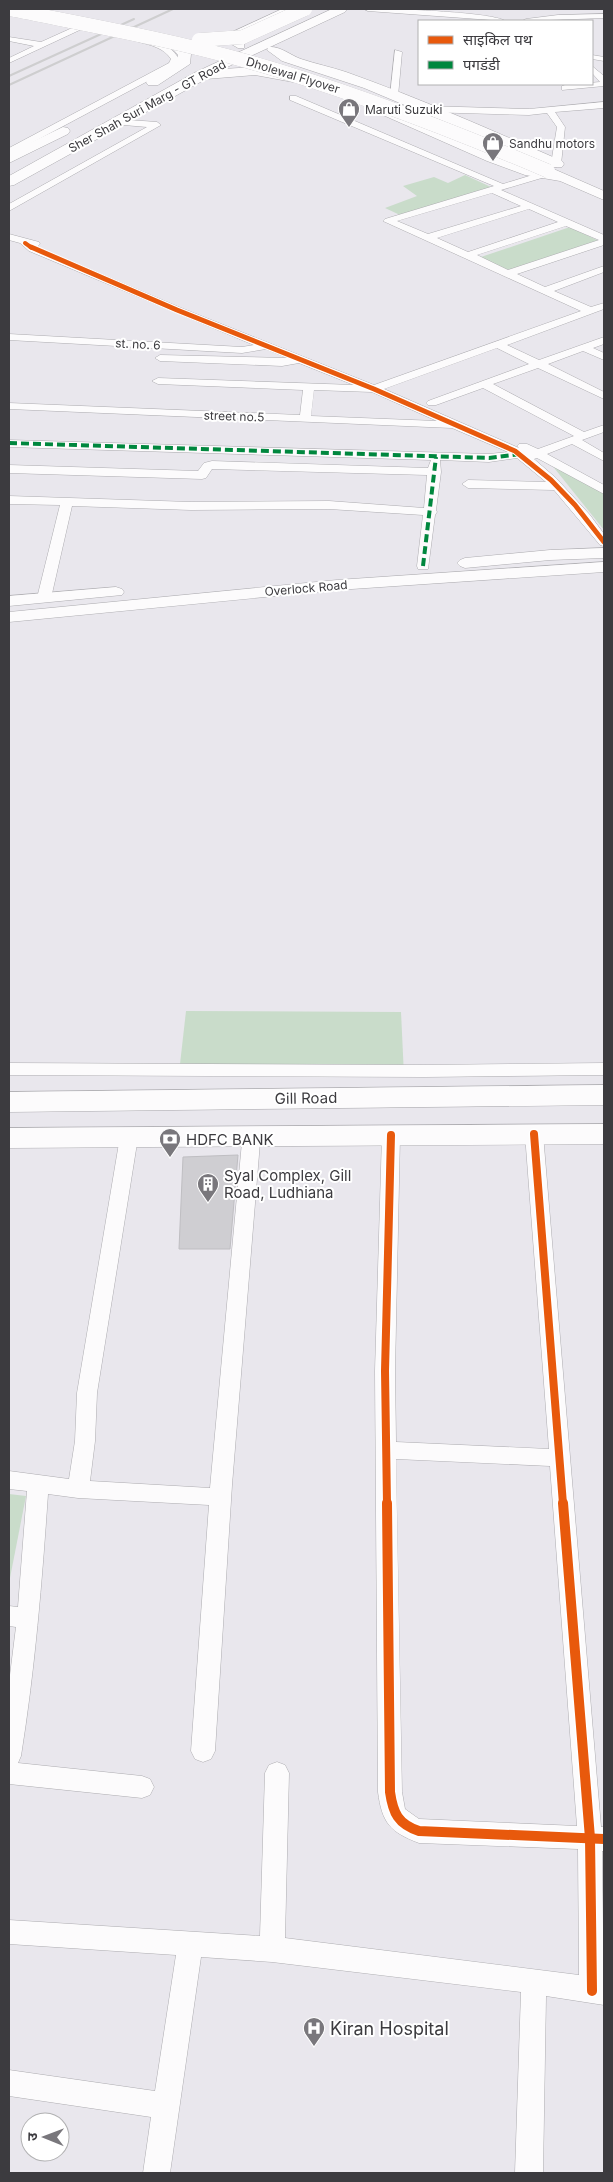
<svg xmlns="http://www.w3.org/2000/svg" width="613" height="2182" font-family="Inter,'Noto Sans Devanagari',sans-serif">
	<style>
		.green { fill: #c9dcca }
		.building { fill: #cfced2; stroke: #bfbec2 }
		.lines { fill: none; stroke-linecap: round; stroke-linejoin: round }
		.minor-casing { stroke: #adacb0; stroke-width: 1 }
		.tertiary-casing { stroke: #adacb0; stroke-width: 1 }
		.primary-casing { stroke: #adacb0; stroke-width: 1 }
		.minor { fill: #fcfbfc; fill-rule: evenodd }
		.tertiary { fill: #fcfbfc; fill-rule: evenodd }
		.primary { fill: #fcfbfc; fill-rule: evenodd }
		.rail { stroke: #cececf; stroke-width: 2 }
		.primary-bridge-casing { stroke: #adacb0; stroke-width: 14; stroke-linecap: butt }
		.primary-bridge { stroke: #fcfbfc; stroke-width: 14 }
		.quiet { stroke: #00873e; stroke-width: 4; stroke-dasharray: 8 4; stroke-linecap: butt }
		.cycleway-far3-casing { stroke: #fff; stroke-width: 5.5 }
		.cycleway-far2-casing { stroke: #fff; stroke-width: 7 }
		.cycleway-far1-casing { stroke: #fff; stroke-width: 11 }
		.cycleway-casing { stroke: #fff; stroke-width: 13 }
		.cycleway-far3 { stroke: #e8590c; stroke-width: 4 }
		.cycleway-far2 { stroke: #e8590c; stroke-width: 5 }
		.cycleway-far1 { stroke: #e8590c; stroke-width: 8 }
		.cycleway { stroke: #e8590c; stroke-width: 10 }
		.labels { text-anchor: middle; dominant-baseline: central; stroke-width: 4; stroke-linejoin: round; paint-order: stroke }
		.far-street-label { font-size: 12px; fill: #3c3b3f; stroke: #fff }
		.far-poi-label { font-size: 12px; fill: #3c3b3f; stroke: #fff; text-anchor: start }
		.street-label { font-size: 15px; fill: #3c3b3f; stroke: #fff }
		.poi-label { font-size: 15px; fill: #3c3b3f; stroke: #fff; text-anchor: start }
		.near-poi-label { font-size: 18px; fill: #3c3b3f; stroke: #fff; text-anchor: start }
	</style>
	<rect width="100%" height="100%" fill="#e9e7ed"/>
	<g class="green">
		<path d="M465,175L491,187L400,215L385,208L417,196L403,186L434,177L448,183Z"/>
		<path d="M570,227L599,241L514,274L478,258Z"/>
		<path d="M551,464L604,494V530Z"/>
		<path d="M186,1011L401,1012L404,1076L179,1073Z"/>
		<path d="M9,1494L26,1496L9,1583Z"/>
	</g>
	<path class="building" d="M238,1155L230,1249H179L183,1157Z"/>
	<g class="lines">
		<g class="minor-casing">
			<g id="minor">
				<path d="M282,9H292L233,38L244,44V48H238L226,41V35Z"/>
				<path d="M364,9C384,8 493,12 505,21L368,11Z"/>
				<path d="M604,14V18L522,21L526,19L558,15Z"/>
				<path d="M58,21L84,28L9,63V58L34,46L9,41V37L41,42L72,28L58,25Z"/>
				<path d="M139,38C154,37 172,46 179,59L176,66L9,155V148L169,63L171,59C164,48 151,45 139,42Z"/>
				<path d="M395,50L402,52L398,96L394,99L390,96Z"/>
				<path d="M592,55L604,57V61L592,59Z"/>
				<path d="M592,66L604,76V86L562,90V86L565,85L600,82L592,73Z"/>
				<path d="M290,96H296L503,184L539,173H545V177L501,190L604,235V245L517,274L545,287L604,266V272L554,291L591,307L604,303V309L507,345L539,360L604,337V344L593,348L604,353V360L583,351L548,364L604,392V399L538,368L493,384L584,432L604,425V432L582,440L604,453V461L572,444L547,454L604,485V494L537,458L534,459L556,478L590,515L604,534V546L600,545L554,490L468,488L462,484L468,480L546,482L517,458L489,462L440,460L441,472L436,510L437,512L435,515L428,569H418L417,566L423,515L329,509L191,510L72,506L51,598L49,601H39L37,598L60,505L9,504V496L191,502L329,501L424,508L427,475L212,469L206,478L202,479L9,473V465L198,471L204,463L212,461L428,468L431,460L9,447V440L489,454L508,452L452,428L9,409V403L300,415L303,390L158,384L152,381L158,378L354,385L299,363L282,366L160,361L155,358L160,355L288,358L266,349L242,353L9,340V334L242,347L254,345L29,251L20,243L9,240V234L39,242L40,244L37,247L181,308L374,385L581,311L383,221L385,219L494,186L290,100ZM492,193L521,206L428,234L397,221ZM529,209L558,222L468,252L437,238ZM566,226L599,240L508,270L477,255ZM497,348L529,364L428,401L426,403L428,405H436L483,388L574,436L538,449L527,444H519L517,446L519,448L384,389ZM314,390L372,392L437,421L311,416Z"/>
				<path d="M604,102V108L555,112L565,127L561,164L556,167L551,164L557,127L547,113L529,115L426,112L422,109L426,106L529,109Z"/>
				<path d="M115,119L157,122L161,125L9,211V204L147,127L112,124L111,122Z"/>
				<path d="M9,1063L424,1065L604,1063V1075L424,1077L9,1075Z"/>
				<path d="M534,1128L540,1130L543,1134L601,1827H604V1851H602L604,2005L546,1996L543,2173H515L521,1992L272,1962L201,1957L170,2173H143L151,2117L9,2096V2070L155,2091L176,1955L9,1944V1920L260,1936L265,1773L269,1765L277,1762L285,1765L289,1773L285,1938L579,1975L578,1849L419,1843C390,1832 382,1823 378,1792L375,1371L382,1135L385,1131L391,1129L397,1131L400,1135L395,1371L396,1442L549,1449L525,1134L528,1130ZM396,1459L550,1466L577,1826L419,1819L405,1809L402,1792Z"/>
				<path d="M250,1129L256,1131L260,1142L232,1485L215,1751L211,1759L203,1762L195,1759L191,1751L209,1505L78,1498L48,1494C42,1582 35,1669 21,1756L18,1763L142,1776L150,1779L154,1787L150,1795L142,1798L9,1784V1683L16,1627L9,1626V1606L18,1607L27,1491L9,1489V1471L69,1479L75,1441L77,1393L120,1137L123,1132L129,1131L135,1132L138,1137L97,1393L95,1441L90,1481L210,1488L242,1142L241,1135L244,1131Z"/>
			</g>
		</g>
		<g class="tertiary-casing">
			<g id="tertiary">
				<path d="M604,548V558L550,560L465,568L460,566L457,563L460,560L465,558L550,550Z"/>
				<path d="M604,562V572L337,590L9,622V612L337,580Z"/>
				<path d="M116,587L122,589L124,592L122,595L9,606V596Z"/>
			</g>
		</g>
		<g class="primary-casing">
			<g id="primary">
				<path d="M332,9H347L345,12L270,47C280,46 292,56 301,59C316,64 331,67 346,72C419,98 491,130 562,161L564,164L562,167H552L364,88L282,61L267,50L268,48L223,69L255,67L298,75L300,78L298,81L293,82L255,75L206,79L14,185L9,186V176L196,72Z"/>
				<path d="M174,39L179,40L191,54L190,64L158,85H148L146,82L148,79L177,62L178,55L168,43Z"/>
				<path d="M372,101L497,155L533,168L543,170L549,167L604,191V200L560,181L525,175L487,161L367,108L365,105Z"/>
				<path d="M63,127L68,128L70,131L68,134L9,163V153Z"/>
				<path d="M604,1085V1105L9,1112V1092Z"/>
				<path d="M604,1124V1144L9,1148V1128Z"/>
			</g>
		</g>
		<use href="#minor" class="minor"/>
		<use href="#tertiary" class="tertiary"/>
		<use href="#primary" class="primary"/>
		<g class="rail">
			<path d="M9,76L134,19"/>
			<path d="M9,85L173,9"/>
		</g>
		<g class="primary-bridge-casing">
			<g id="primary-bridge">
				<path d="M9,9C88,25 168,39 246,61C349,90 449,129 548,171"/>
				<path d="M199,40L243,37L305,9"/>
			</g>
		</g>
		<use href="#primary-bridge" class="primary-bridge"/>
		<g class="quiet">
			<path d="M9,443L489,458L521,454"/>
			<path d="M423,566L436,457"/>
		</g>
		<g class="cycleway-far3-casing">
			<path id="cycleway-far3" d="M25,243L32,248"/>
		</g>
		<g class="cycleway-far2-casing">
			<path id="cycleway-far2" d="M31,247L177,310L374,389L515,451L551,480L575,505L604,542"/>
		</g>
		<g class="cycleway-far1-casing">
			<g id="cycleway-far1">
				<path d="M534,1134L563,1504"/>
				<path d="M387,1504L385,1371L391,1135"/>
			</g>
		</g>
		<g class="cycleway-casing">
			<g id="cycleway">
				<path d="M387,1503L390,1792C393,1813 398,1824 419,1831L604,1839"/>
				<path d="M563,1503L590,1838L592,1991"/>
			</g>
		</g>
		<use href="#cycleway-far3" class="cycleway-far3"/>
		<use href="#cycleway-far2" class="cycleway-far2"/>
		<use href="#cycleway-far1" class="cycleway-far1"/>
		<use href="#cycleway" class="cycleway"/>
	</g>
	<defs>
		<g id="shop-pin" transform="scale(1.125)"><path d="M0 17L-7.5 6A9.5 9.5 0 1 1 7.5 6Z" fill="#79777c" stroke="#fff"/><path d="M-5-2.5h2.3a2.7 3.5 0 0 1 5.4 0H5L5.5 6h-11ZM-1.5-2.5h3a1.5 2.3 0 0 0-3 0Z" fill="#fff"/></g>
		<g id="bank-pin" transform="scale(1.125)"><path d="M0 17L-7.5 6A9.5 9.5 0 1 1 7.5 6Z" fill="#79777c" stroke="#fff"/><path d="M-6-4H6V4H-6ZM0-2.3a2.3 2.3 0 1 0 0 4.6a2.3 2.3 0 1 0 0-4.6Z" fill="#fff"/></g>
		<g id="building-pin" transform="scale(1.125)"><path d="M0 17L-7.5 6A9.5 9.5 0 1 1 7.5 6Z" fill="#79777c" stroke="#fff"/><path d="M-4-6H4V6H1V3H-1V6H-4ZM-2.5-4.3h1.7v1.8h-1.7ZM.8-4.3h1.7v1.8H.8ZM-2.5-1h1.7V.8h-1.7ZM.8-1h1.7V.8H.8Z" fill="#fff"/></g>
		<g id="hospital-pin" transform="scale(1.125)"><path d="M0 17L-7.5 6A9.5 9.5 0 1 1 7.5 6Z" fill="#79777c" stroke="#fff"/><path d="M-5-5h3v3.5h4V-5h3V5h-3V1.5h-4V5h-3Z" fill="#fff"/></g>
	</defs>
	<g fill-rule="evenodd">
		<use href="#shop-pin" x="349" y="109"/>
		<use href="#shop-pin" x="493" y="143"/>
		<use href="#bank-pin" x="170" y="1139"/>
		<use href="#building-pin" x="208" y="1184"/>
		<use href="#hospital-pin" x="314" y="2028"/>
	</g>
	<g class="labels">
		<g class="far-street-label">
			<text transform="translate(293 75) rotate(17)">Dholewal Flyover</text>
			<text transform="translate(147 106) rotate(-29)">Sher Shah Suri Marg - GT Road</text>
			<text transform="translate(138 344) rotate(3)">st. no. 6</text>
			<text transform="translate(234 416) rotate(2)">street no.5</text>
			<text transform="translate(306 588) rotate(-5)">Overlock Road</text>
		</g>
		<g class="far-poi-label">
			<text x="365" y="109">Maruti Suzuki</text>
			<text x="509" y="143">Sandhu motors</text>
		</g>
		<g class="street-label">
			<text transform="translate(306 1098) rotate(-1)">Gill Road</text>
		</g>
		<g class="poi-label">
			<text x="186" y="1139">HDFC BANK</text>
			<text x="224" y="1175">Syal Complex, Gill<tspan x="224" dy="17">Road, Ludhiana</tspan></text>
		</g>
		<g class="near-poi-label">
			<text x="330" y="2028">Kiran Hospital</text>
		</g>
	</g>
	<rect width="613" height="2182" fill="none" stroke="#3c3b3f" stroke-width="20"/>
	<rect x="418" y="20" width="175" height="65" fill="#ffffff" stroke="#b1b1b2"/>
	<rect x="428" y="36" width="25" height="8" fill="#e8590c" stroke="#b1b1b2"/>
	<text x="463" y="45" font-size="15" fill="#3c3b3f">साइकिल पथ</text>
	<rect x="428" y="61" width="25" height="8" fill="#00873e" stroke="#b1b1b2"/>
	<text x="463" y="70" font-size="15" fill="#3c3b3f">पगडंडी</text>
	<g transform="translate(45 2137) rotate(271)"><circle r="24" fill="#ffffff" stroke="#b1b1b2"/>
	<path d="M0-4L9 19L0 12L-9 19Z" fill="#79777c"/>
	<text y="-8" font-size="14" font-weight="bold" text-anchor="middle" fill="#3c3b3f">उ</text>
	</g>
</svg>
